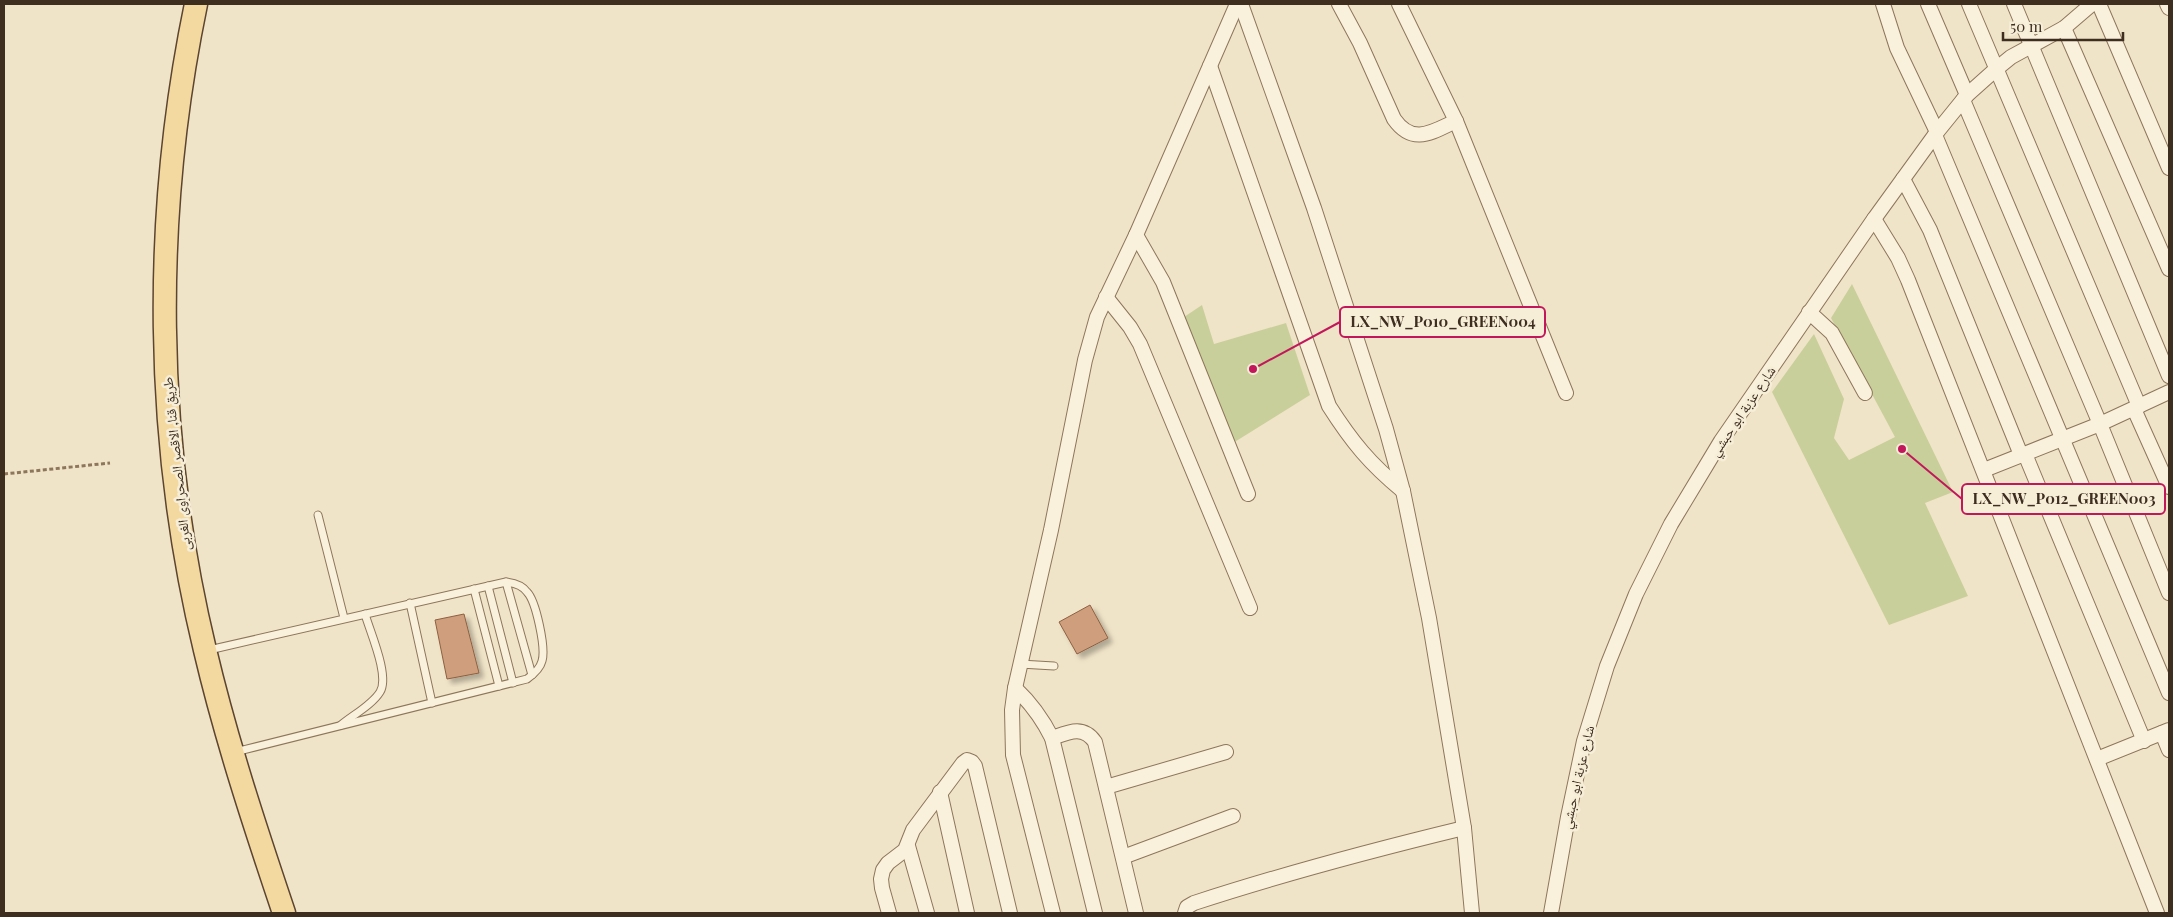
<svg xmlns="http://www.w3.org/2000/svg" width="2173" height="917" font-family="'Playfair Display','Noto Naskh Arabic',serif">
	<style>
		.green { fill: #c9cf9b }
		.building { fill: #cf9f7d; stroke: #8d5f41; filter: url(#shadow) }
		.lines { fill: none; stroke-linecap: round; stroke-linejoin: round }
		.lane-casing { stroke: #8d765c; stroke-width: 9 }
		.street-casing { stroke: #8d765c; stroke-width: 16 }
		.primary-casing { stroke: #5b4430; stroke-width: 25 }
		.path { stroke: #8d765c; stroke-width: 3; stroke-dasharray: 4 2.5; stroke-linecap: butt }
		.lane { stroke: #faf1dc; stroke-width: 7 }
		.street { stroke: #faf1dc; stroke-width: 14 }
		.primary { stroke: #f3d9a0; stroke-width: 22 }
		.labels { text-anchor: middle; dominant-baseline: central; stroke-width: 5; stroke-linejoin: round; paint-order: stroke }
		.street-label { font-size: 14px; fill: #3d2e20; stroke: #f7eed8 }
		.leader { fill: none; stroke: #c2185b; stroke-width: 2 }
		.callout-dot { fill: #c2185b; stroke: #f7eed8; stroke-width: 2 }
		.callout { fill: #f7eed8; stroke: #c2185b; stroke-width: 2 }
		.callout-label { font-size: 15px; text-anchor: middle; font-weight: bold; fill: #3d2e20 }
	</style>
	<defs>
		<filter id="shadow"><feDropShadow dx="4.5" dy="4.5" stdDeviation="2.5" flood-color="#0004"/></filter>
	</defs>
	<rect width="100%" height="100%" fill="#f0e4c8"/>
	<g class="green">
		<path d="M1852,284L1953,492L1925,503L1968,596L1889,625L1772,392L1814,334L1844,399L1834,438L1849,460L1895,437L1831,318Z"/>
		<path d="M1202,305L1214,344L1286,323L1310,395L1233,443L1184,317Z"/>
	</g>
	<g class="building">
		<path d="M1090,605L1108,638L1077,654L1059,622Z"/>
		<path d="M464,614L479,673L447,679L435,620Z"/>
	</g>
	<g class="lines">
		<g class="lane-casing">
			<g id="lane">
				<path d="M318,515L344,618"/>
				<path d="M506,582L532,675"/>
				<path d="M488,586L513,683"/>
				<path d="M474,589L499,686"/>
				<path d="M410,603L432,703"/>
				<path d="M209,650L506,582C515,583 522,585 527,592C536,601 546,648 542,661C540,669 534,674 527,679L235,752"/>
				<path d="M1020,664L1054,666"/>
				<path d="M341,725C353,715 372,705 380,692C390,676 370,632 365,614"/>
			</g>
		</g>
		<g class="street-casing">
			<g id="street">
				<path d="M1241,4L1314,208L1386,429L1403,491L1429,618L1464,828L1472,913"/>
				<path d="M1339,4L1360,43L1394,119C1413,146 1432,132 1456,121"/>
				<path d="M1399,4L1456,121L1566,393"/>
				<path d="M1883,4L1897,48L1937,132"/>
				<path d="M1928,4L1967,95"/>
				<path d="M1969,4L2139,406"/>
				<path d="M2014,4L2169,376"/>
				<path d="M2099,4L2169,168"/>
				<path d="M2167,4L2169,8"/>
				<path d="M2064,28L2169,269"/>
				<path d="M1210,66L1329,406C1352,442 1370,464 1403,491"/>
				<path d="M1963,100L2100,424L2169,593"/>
				<path d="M1935,135L2169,693"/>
				<path d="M1903,179L1930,230L2021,455"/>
				<path d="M1874,219L1898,258L1908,280L2157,913"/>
				<path d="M1136,235L1163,282L1248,494"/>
				<path d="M1106,297L1130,327L1140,344L1250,608"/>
				<path d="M1809,312L1832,333L1865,393"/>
				<path d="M2134,409L2169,487"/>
				<path d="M2025,454L2144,741"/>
				<path d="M1984,470L2100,424L2169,392"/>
				<path d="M1015,688C1031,703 1042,718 1052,738L1095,913"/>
				<path d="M2162,733L2169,750"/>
				<path d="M1052,738C1069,732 1083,725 1095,742L1136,913"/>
				<path d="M2097,759L2169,730"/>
				<path d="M1106,787L1226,752"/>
				<path d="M940,792L967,913"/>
				<path d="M908,846L927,913"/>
				<path d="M1123,857L1233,816"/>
				<path d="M889,913L882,888L881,879L883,870L888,863L905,850L913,830L963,763L967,760L972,762L975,766L1010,913"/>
				<path d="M1053,913L1013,755L1012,710L1015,688L1051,530L1085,360L1097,317L1136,235L1237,4"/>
				<path d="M1185,913L1187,907L1194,903C1283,874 1373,850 1464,828"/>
				<path d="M1551,913L1568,817L1584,741L1607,666L1636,594L1671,524L1721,441L1874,219L1937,132L1967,95L1995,70L2011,57L2064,28L2092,4"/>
			</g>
		</g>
		<g class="primary-casing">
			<path id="primary" d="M196,4C152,216 154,439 205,650C226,739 255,827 284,913"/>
		</g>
		<path class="path" d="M4,474L110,463"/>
		<use href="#lane" class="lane"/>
		<use href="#street" class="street"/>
		<use href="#primary" class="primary"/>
	</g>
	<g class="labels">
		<g class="street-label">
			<text transform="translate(1742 411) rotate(-56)">شارع عزبة ابو حبشي</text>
			<text transform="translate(176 464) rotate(-96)">طريق قنا, الاقصر الصحراوى الغربى</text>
			<text transform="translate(1577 777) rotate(-77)">شارع عزبة ابو حبشي</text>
		</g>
	</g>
	<path class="leader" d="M1253 369L1340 322M1902 449L1962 499"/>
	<g class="callout-dot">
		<circle cx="1253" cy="369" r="5"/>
		<circle cx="1902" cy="449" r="5"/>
	</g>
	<g class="callout">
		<rect x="1340" y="307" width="205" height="30" rx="5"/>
		<rect x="1962" y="484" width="203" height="30" rx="5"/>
	</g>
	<g class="callout-label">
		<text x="1443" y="327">LX_NW_P010_GREEN004</text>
		<text x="2064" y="504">LX_NW_P012_GREEN003</text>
	</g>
	<rect width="2173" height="917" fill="none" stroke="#3d2e20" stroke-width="10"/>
	<path d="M2003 32v8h120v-8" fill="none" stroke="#3d2e20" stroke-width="2.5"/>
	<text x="2010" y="32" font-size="15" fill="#3d2e20" stroke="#f7eed8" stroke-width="4" paint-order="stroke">50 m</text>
</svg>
